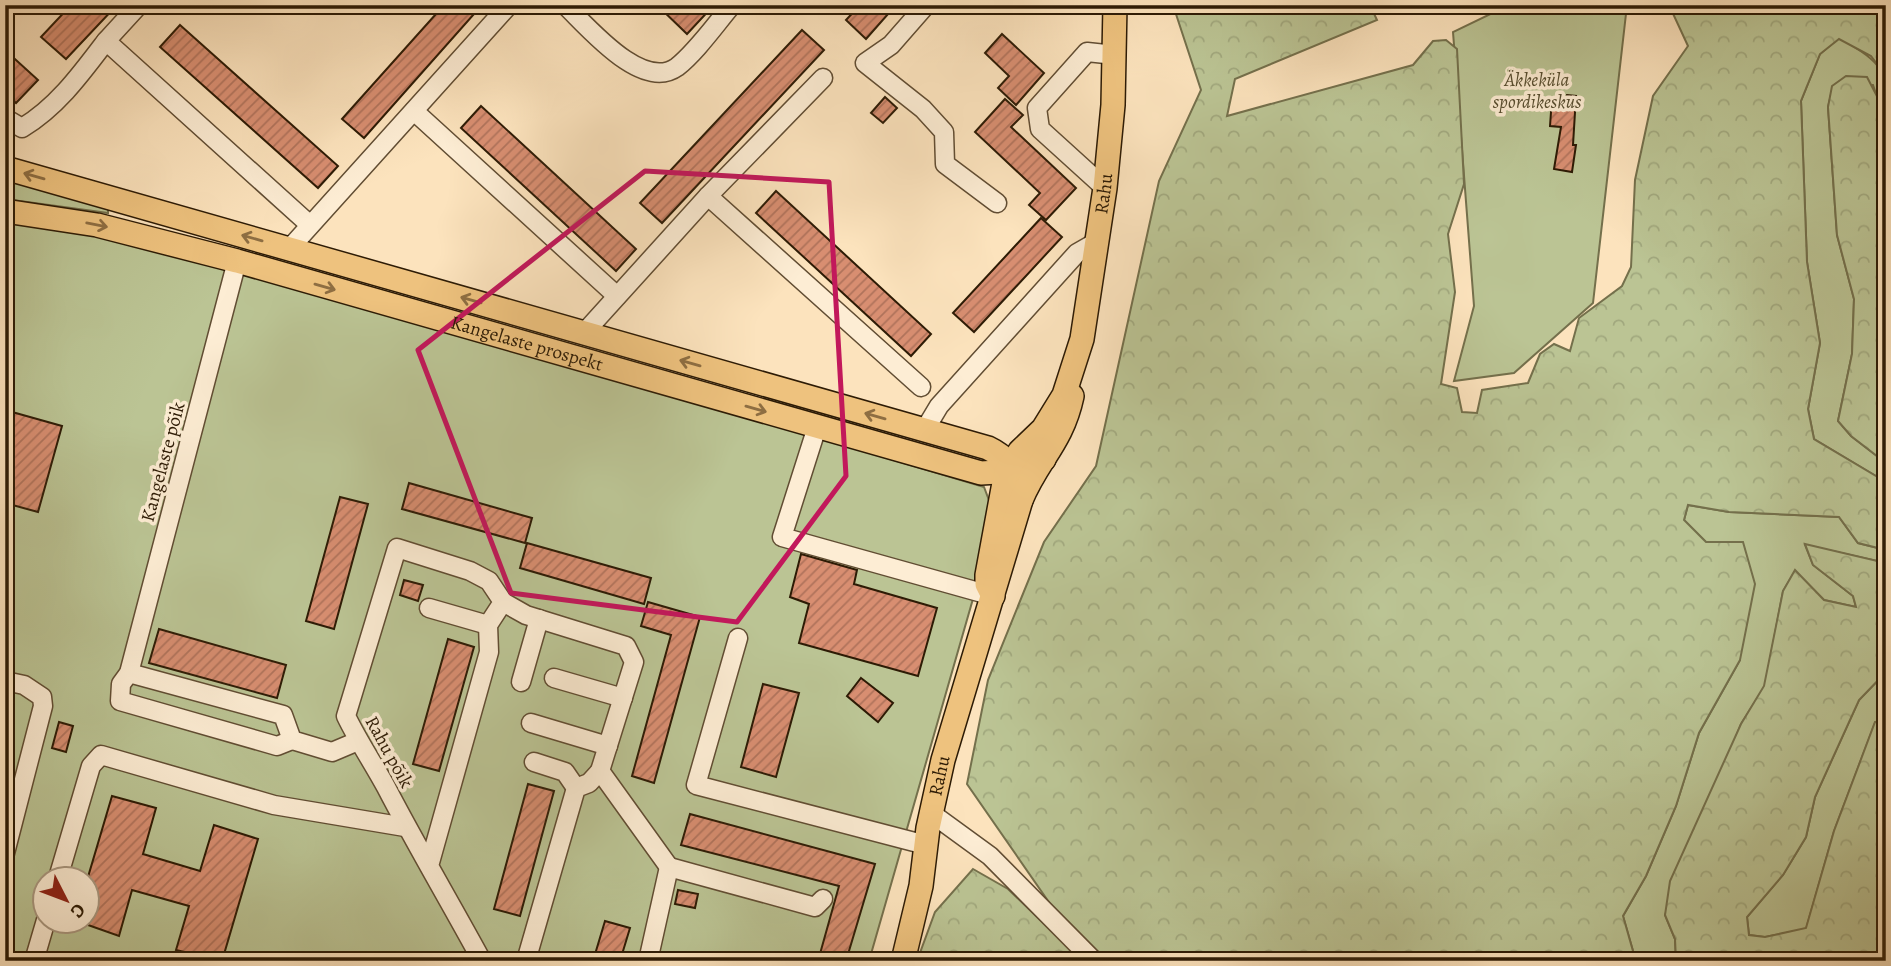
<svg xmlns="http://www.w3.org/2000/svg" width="1891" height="966" font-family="Alegreya,serif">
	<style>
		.green { fill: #bbc494; stroke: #74704c; stroke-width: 2; fill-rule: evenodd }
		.forest { fill: url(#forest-crowns); stroke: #74704c; stroke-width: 2 }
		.building { fill: url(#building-hatch); stroke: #2d1b05; stroke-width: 2 }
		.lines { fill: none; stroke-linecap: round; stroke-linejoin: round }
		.minor-casing { stroke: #614d33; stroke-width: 21 }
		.major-casing { stroke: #2d1b05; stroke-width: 26 }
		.minor { stroke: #fdedd4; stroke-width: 18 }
		.major { stroke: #eec27e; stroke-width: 23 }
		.oneway { stroke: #8e6e42 }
		.marked { fill: none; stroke: #c2185b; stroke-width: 5; stroke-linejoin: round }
		.labels { text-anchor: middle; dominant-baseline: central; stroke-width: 7; stroke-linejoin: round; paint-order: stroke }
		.park-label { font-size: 19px; font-style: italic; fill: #584e30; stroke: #fdedd4 }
		.street-label { font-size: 19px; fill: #2d1b05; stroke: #fdedd4 }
	</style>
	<defs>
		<pattern id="forest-crowns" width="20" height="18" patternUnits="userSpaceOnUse" patternTransform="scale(1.75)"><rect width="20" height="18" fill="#bbc494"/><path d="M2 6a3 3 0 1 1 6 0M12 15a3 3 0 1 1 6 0" fill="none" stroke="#a1a87e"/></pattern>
		<pattern id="building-hatch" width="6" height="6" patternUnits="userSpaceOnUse" patternTransform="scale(1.75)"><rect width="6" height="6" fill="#d88e71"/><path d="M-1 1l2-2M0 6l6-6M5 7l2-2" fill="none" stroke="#b0735b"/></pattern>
	</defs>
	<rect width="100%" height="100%" fill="#fce3bd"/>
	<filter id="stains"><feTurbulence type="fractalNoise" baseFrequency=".00286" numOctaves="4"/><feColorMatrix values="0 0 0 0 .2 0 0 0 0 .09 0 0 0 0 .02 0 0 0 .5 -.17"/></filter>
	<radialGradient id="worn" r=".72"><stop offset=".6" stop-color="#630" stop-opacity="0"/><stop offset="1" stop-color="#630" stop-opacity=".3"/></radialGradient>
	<g class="green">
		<path d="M1509,5H1627L1593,303L1514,373L1454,381L1474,306L1453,32Z"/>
		<path d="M1839,38C1888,66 1886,70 1886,124L1873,85L1833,86L1828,107L1837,235L1854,299L1852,354L1838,421L1851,436L1886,463V482L1814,439L1808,409L1820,343L1807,262L1801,101L1820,54Z"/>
		<path d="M5,177L108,207V213L5,199Z"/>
		<path d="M5,216L158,240L984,487L993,511L985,557L869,961H5ZM46,878H88V920H46Z"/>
		<path d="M1688,505L1729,512L1839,517L1858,543L1886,550V563L1805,545L1813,565L1853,596L1856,607L1824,600L1795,571L1783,591L1765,686L1741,724L1665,915L1675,939L1676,960L1681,961H1639L1633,951L1623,916L1646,876L1676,806L1699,733L1740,660L1706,542L1684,520Z"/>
		<path d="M1886,672V721L1875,723L1834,831L1806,929L1765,937L1749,935L1747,917L1783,875L1806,837L1815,797L1859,700Z"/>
	</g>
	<g class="forest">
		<path d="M1173,5H1370L1377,20L1235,79L1227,116L1413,65L1433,41L1446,40L1457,49L1464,184L1448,234L1455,292L1441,384L1457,388L1462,412L1477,413L1482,390L1528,383L1540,354L1554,344L1570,351L1579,318L1622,286L1631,267L1635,180L1653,96L1688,46L1669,5H1886V76L1871,56L1839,39L1820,54L1801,101L1807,262L1820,343L1808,409L1814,439L1886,482V550L1858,543L1839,517L1729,512L1688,505L1684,520L1706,542H1743L1755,584L1740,660L1699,733L1676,806L1646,876L1623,916L1633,951L1639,961H1104L1053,908L967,784L988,680L1044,542L1096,466L1159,181L1201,90Z"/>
		<path d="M1846,76L1867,77L1881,104L1886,124V463L1851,436L1838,421L1852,354L1854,299L1837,235L1828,107L1832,86Z"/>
		<path d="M1805,544L1886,563V672L1859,700L1815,797L1806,837L1783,875L1747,917L1749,935L1765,937L1806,928L1834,831L1875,722L1886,721V961H1745L1735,952L1715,961L1676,960L1675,939L1665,915L1670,881L1741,724L1764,686L1783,591L1795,570L1824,600L1856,607L1853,596L1813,565Z"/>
		<path d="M973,869L1008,889L1083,961H917L935,912Z"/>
	</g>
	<g class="building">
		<path d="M71,5H117L66,59L41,37Z"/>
		<path d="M444,5H482L364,138L342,119Z"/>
		<path d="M657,5H714L687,34Z"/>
		<path d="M860,5H896L866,39L846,20Z"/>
		<path d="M180,25L338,166L318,188L160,47Z"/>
		<path d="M802,30L824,50L662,223L640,203Z"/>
		<path d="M1002,34L1044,73L1016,105L998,88L1009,76L985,53Z"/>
		<path d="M5,50L38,80L16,103L5,93Z"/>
		<path d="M1567,95L1576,96L1573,145H1576L1572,172L1554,169L1561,127L1550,126L1552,98L1566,99Z"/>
		<path d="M885,97L897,108L883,123L871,113Z"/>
		<path d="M1005,99L1023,115L1011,127L1076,188L1046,220L1029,205L1040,193L975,132Z"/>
		<path d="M481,106L636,249L616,271L461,128Z"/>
		<path d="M776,191L931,334L911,356L756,213Z"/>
		<path d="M1041,218L1062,237L974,332L953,313Z"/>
		<path d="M5,410L62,426L38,512L5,503Z"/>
		<path d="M409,483L532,518L525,543L402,509Z"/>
		<path d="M340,497L368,504L334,629L306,621Z"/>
		<path d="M527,543L651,578L644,604L520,568Z"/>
		<path d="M801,554L857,570L854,584L937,608L918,676L799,643L809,604L790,597Z"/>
		<path d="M404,580L423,585L418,601L400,595Z"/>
		<path d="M648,602L700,617L654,783L632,776L671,635L641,626Z"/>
		<path d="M159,629L286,665L277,698L149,663Z"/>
		<path d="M448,639L474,647L439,771L413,764Z"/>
		<path d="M861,678L893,703L878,722L847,696Z"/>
		<path d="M763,684L799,693L776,777L741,767Z"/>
		<path d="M59,722L73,726L66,752L52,748Z"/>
		<path d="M528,784L554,791L520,916L494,909Z"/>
		<path d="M112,796L156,808L143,854L200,871L214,825L258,839L222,961L176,950L189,906L132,890L119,936L88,925V877Z"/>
		<path d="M690,814L875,864L846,961H818L839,886L681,845Z"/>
		<path d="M678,890L698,894L695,908L675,904Z"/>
		<path d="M605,921L630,928L620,961H593Z"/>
	</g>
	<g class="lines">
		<g class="minor-casing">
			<g id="minor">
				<path d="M139,5L106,41L310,225"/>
				<path d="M565,5C588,27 642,92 677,67C697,51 715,25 732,5"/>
				<path d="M926,5L891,45L865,63L923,109L944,132L945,164L997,203"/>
				<path d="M414,111L617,296"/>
				<path d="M5,118L22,128C57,107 81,74 106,41"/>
				<path d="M1105,188L1040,129L1037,108L1087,52L1115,55"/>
				<path d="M708,196L921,387"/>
				<path d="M290,248L509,5"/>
				<path d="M237,261L129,673L121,684L120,701L277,746L292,740"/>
				<path d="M584,333L708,196L823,78"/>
				<path d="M817,427L782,537L993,596"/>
				<path d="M924,431L939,406L1077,253L1098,241"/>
				<path d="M503,602L526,615L626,646L634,662L600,771L669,867"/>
				<path d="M429,608L488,625"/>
				<path d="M738,638L696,785L926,845"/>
				<path d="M129,673L283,715L292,740L332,752L358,741"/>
				<path d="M554,678L623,698"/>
				<path d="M5,681L24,685L42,697L43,706L5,853"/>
				<path d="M521,682L539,619"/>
				<path d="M531,723L608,746"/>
				<path d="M534,762L565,772L576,788"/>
				<path d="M931,813L990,856L1094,961"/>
				<path d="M429,866L489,652L488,625L503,602L489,581L470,571L397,548L346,716C358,741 373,763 386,787C416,845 450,902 482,961"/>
				<path d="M58,878L91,766L101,755L274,805L405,827"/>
				<path d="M34,961L46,920"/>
				<path d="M526,961L576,788L589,783L600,771"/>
				<path d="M648,961L669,867L815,907L823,899"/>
			</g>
		</g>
		<g class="major-casing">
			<g id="major">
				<path d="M5,168L988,448C1009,458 1022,476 1021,500"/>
				<path id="s1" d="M5,211L97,225L237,261L981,473L1015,471L1044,459"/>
				<path id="s2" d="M993,596L987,584V575L1006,472L1020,451L1043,429L1064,395L1082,339L1105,188L1113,105L1115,5"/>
				<path id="s3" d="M903,961L921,886L928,828L943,760L1021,500C1038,459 1062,443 1072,396"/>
			</g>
		</g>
		<use href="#minor" class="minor"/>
		<use href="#major" class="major"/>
	</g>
	<defs><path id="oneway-shaft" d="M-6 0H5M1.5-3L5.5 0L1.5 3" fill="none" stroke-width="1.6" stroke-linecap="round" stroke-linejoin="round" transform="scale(1.75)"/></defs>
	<g class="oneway">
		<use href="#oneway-shaft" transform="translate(34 176) rotate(-164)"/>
		<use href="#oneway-shaft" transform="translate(97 225) rotate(11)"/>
		<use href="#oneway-shaft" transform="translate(252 238) rotate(-164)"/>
		<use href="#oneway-shaft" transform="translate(325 287) rotate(16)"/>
		<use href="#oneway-shaft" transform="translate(471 300) rotate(-164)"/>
		<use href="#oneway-shaft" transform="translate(690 363) rotate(-164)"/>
		<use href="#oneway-shaft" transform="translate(756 409) rotate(16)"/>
		<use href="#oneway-shaft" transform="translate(875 416) rotate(-164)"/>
	</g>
	<path class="marked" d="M645,171L829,182L846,476L737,622L511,593L418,350Z"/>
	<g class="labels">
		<g class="park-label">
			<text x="1537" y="80">Äkkeküla<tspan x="1537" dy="22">spordikeskus</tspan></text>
		</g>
		<g class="street-label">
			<text stroke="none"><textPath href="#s2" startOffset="430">Rahu</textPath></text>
			<text stroke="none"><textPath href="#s1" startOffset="539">Kangelaste prospekt</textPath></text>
			<text transform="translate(163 462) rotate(-75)">Kangelaste põik</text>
			<text transform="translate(389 752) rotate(61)">Rahu põik</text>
			<text stroke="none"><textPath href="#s3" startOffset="189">Rahu</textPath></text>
		</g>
	</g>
	<rect width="1891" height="966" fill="none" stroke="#fce3bd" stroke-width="28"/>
	<rect x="7" y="7" width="1877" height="952" fill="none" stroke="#2d1b05" stroke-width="3.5"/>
	<rect x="14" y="14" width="1863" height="938" fill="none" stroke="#2d1b05" stroke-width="2"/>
	<g transform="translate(66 900) rotate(132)"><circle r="33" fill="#fdedd4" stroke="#aa9981" stroke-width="2"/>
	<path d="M0-5L12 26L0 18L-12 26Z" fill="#8f2418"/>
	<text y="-10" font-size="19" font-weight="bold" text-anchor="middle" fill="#2d1b05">С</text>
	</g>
	<rect width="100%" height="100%" filter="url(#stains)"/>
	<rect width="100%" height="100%" fill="url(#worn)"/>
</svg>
